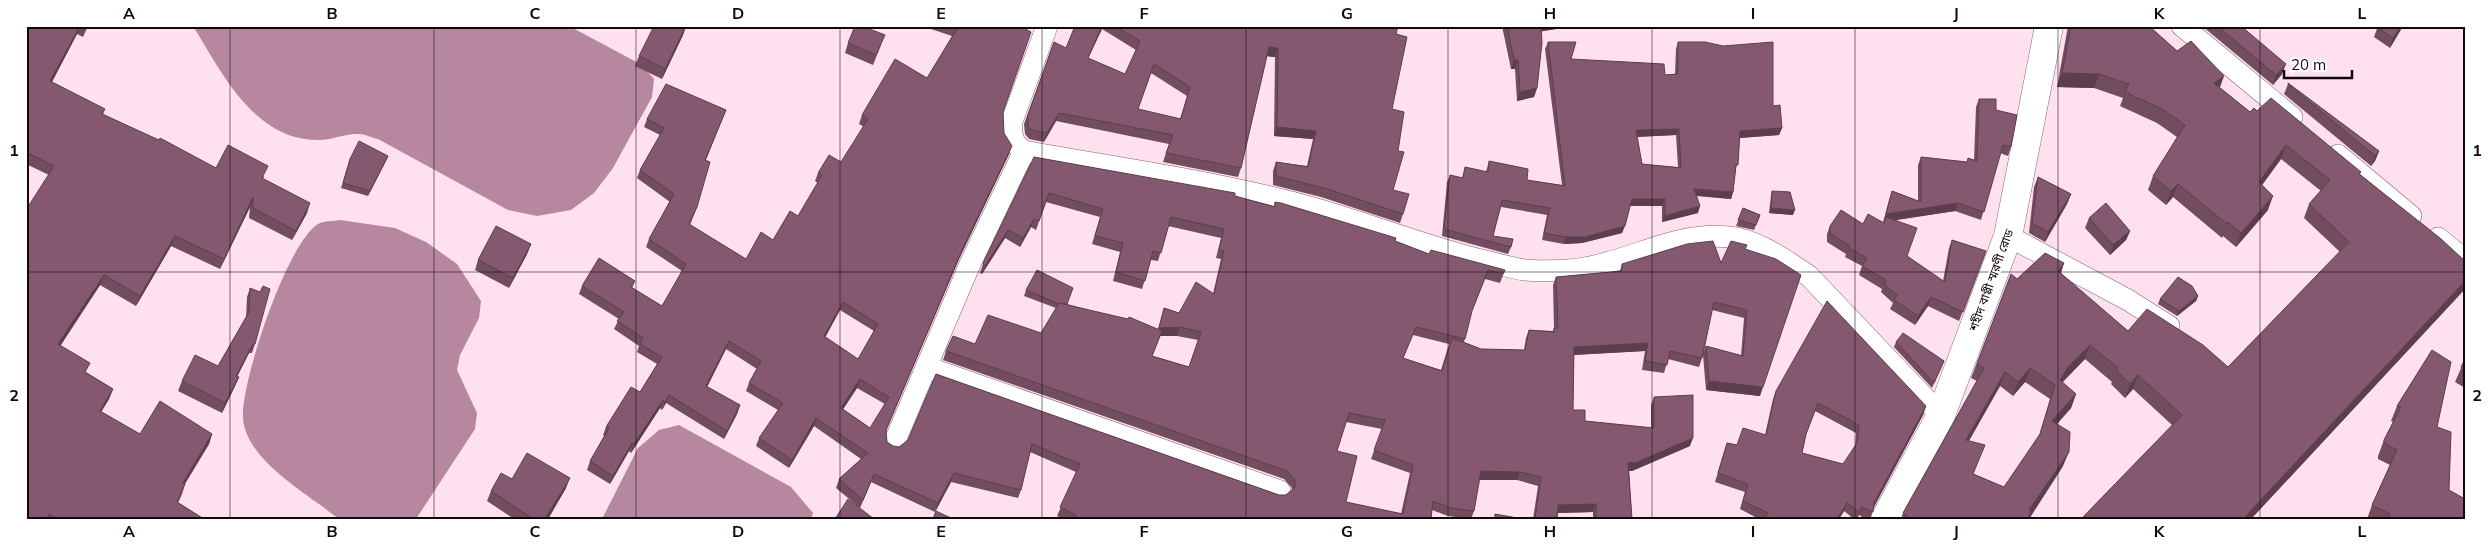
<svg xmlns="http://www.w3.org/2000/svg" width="2491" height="545" font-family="Mulish,'Noto Sans Bengali',sans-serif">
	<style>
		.water { fill: #b787a0 }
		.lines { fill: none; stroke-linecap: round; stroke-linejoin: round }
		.street-casing { stroke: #826272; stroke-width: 22 }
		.secondary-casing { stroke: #826272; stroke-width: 29 }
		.street { stroke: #fff; stroke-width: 21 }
		.secondary { stroke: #fff; stroke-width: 28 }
		.wall { fill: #724c5f; fill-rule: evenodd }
		.shaded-wall { fill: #5c3e4e }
		.building { fill: #84586f; stroke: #5c3e4e; fill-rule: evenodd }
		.grid { fill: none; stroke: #13070d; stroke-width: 1; stroke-opacity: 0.55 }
		.labels { text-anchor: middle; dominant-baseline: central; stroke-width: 4; stroke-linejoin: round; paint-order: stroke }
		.street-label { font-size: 12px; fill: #13070d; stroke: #fff }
		.neatline { fill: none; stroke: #13070d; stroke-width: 2 }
		.grid-label { font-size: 16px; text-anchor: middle; font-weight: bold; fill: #13070d }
	</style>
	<rect width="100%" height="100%" fill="#fee0ef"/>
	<g class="water">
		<path d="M193,26H569L642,65L654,79L652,97L613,168L594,193L571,210L537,216L508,210L378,139C372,138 365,134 360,134C346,133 332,140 318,140C254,140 222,73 193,26Z"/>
		<path d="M340,220L395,228L426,242L457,264L481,301L479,318L460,355L457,370L477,413L475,429L416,519C401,519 351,522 341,519C333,516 325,508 319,504C293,485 245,454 243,418C241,381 287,243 318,224C323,221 334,221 340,220Z"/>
		<path d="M679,425L791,487L813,513L811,519H602L638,448L659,430Z"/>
	</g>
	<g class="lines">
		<g class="street-casing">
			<g id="street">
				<path d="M2182,26L2292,117"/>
				<path d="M1024,151C1012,143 1011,136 1012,121L1047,26"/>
				<path d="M2338,155L2411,216"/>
				<path d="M2008,236L2128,300L2169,326"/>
				<path d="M2438,238L2465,260"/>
				<path d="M926,367L1280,491"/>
				<path d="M894,443L970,264L1024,151C1122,169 1222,182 1317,209C1372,225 1425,246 1481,260C1495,263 1511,268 1525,270C1552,272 1580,271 1606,263C1648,252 1684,232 1729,237C1758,240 1785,260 1809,276L1941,415"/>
			</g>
		</g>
		<g class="secondary-casing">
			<path id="secondary" d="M1885,519L1941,415L2008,236L2049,26"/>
		</g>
		<use href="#street" class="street"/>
		<use href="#secondary" class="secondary"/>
	</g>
	<g class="wall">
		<path d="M26,26H88L83,37L77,34L52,82L105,109L103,114L216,168L264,176L263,179L307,213L292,240L249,218L250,207L220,269L171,246L136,306L100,285L60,346L87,373L113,389L109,399L101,412L140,434H212L209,444L185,484L182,494L178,503L204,519H26L49,175L26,164Z"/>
		<path d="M686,26L683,35L662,79L635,66L639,56Z"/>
		<path d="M928,26H1020L1003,112L1004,133L1009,154L959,259L886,431L887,442L893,446L899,447L908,440L936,374L1279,495H1286L1292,490V488L1284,479L943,360L946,351L975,344L1041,333L1056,308L1024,296L1026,290L1067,304L1158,329L1164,308L1179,313L1213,294L1221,259L1216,258L1221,238L1168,226L1158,261L1151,260L1142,289L1113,281L1120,252L1092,244L1100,217L1046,202L1036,230L1031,227L1020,247L1005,238L982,274L980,273L984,261L1034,157L1235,196L1274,206L1275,202L1395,241L1429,254L1505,270L1500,283L1485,279L1471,313L1464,342L1481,349L1524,350L1526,338L1529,330L1553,331L1554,328L1553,285L1556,277L1620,271L1622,264L1721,263L1746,249L1760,396L1706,390L1703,355L1699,367L1668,359L1664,373L1642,370L1645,351L1574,355L1573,410L1585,421L1651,428V405L1654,397L1690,446L1632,471H1629L1632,519H1593V512L1558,513L1557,519H1533L1538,486L1517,480H1479L1474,511L1471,519L1448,516L1432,510L1431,519H1064L1057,516L1076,472L1030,452L1021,490L1018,498L951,482L935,512L871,482L860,508L836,488L839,479L861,459L814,426L789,468L756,446L759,438L778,410L746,391L749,383L757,369L726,349L707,387L740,405L737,414L724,439L666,403L662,410L660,408L631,453L629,451L610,484L587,470L590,461L605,436L603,435L606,427L640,392L657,364L637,352L639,346L614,329L619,319L579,294L582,286L635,281L632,288L662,306L682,271L646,247L649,239L670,202L637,178L640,170L660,135L644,127L647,119L726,110L706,160L697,207L690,225L746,259L773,240L798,216L818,183L815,181L818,173L841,162L864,127L859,124L862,115L927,78L952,36L928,28ZM840,310L874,331L858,359L825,337ZM1712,310L1744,318L1741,356L1706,346L1704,351ZM1413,335L1449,344L1441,370L1403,358ZM1160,336H1177L1198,340L1189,367L1152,356ZM857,388L885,404L870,428L843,409ZM1346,422L1382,429L1371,459L1410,473L1401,514L1346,502L1337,451Z"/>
		<path d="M1075,26H1398L1396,34L1392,109L1393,190L1403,214L1400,223L1321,197L1273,185V171L1276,162L1307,166L1313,139L1274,136L1275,57L1267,56L1241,168L1238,177L1163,162L1169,144L1056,121L1044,142L1029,139L1025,134L1024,124L1054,42L1066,48ZM1102,29L1136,50L1125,74L1088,58ZM1151,73L1187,96L1180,119L1138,109Z"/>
		<path d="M1502,26H1575L1541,31L1537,88L1534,97L1517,101L1515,69H1511Z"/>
		<path d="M2068,26H2149L2177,51L2220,88L2250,112L2257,111L2360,174L2465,261V289L2251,519L2172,425L2133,389L2125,398L2111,384L2112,382L2085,359L2062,383L2076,394L2071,408L2057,424L2063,466L2029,519H1901L1903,513L1977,381L1971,378L2011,274L2017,279L2064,263L2061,273L2128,331L2228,367L2340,252L2304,218L2309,204L2321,191L2281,159L2262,185L2268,210L2236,247L2223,236L2222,238L2173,197L2166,205L2148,190L2153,176L2177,137L2157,123L2120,106L2123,98L2094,88L2057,87ZM2025,382L2050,399L2039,436L2004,487L1974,474L1969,441L2000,386L2013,396Z"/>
		<path d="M2202,26H2241L2282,74L2273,85Z"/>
		<path d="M2378,26H2403L2390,48L2374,37Z"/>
		<path d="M1548,42L1571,59L1665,75L1675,74L1676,49L1678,42L1773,106L1782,128L1779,135L1740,138L1733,192L1731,199L1696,196L1698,213L1662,222V206H1630L1622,233L1582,243L1564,244L1542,240L1547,215L1501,207L1493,236L1511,247L1508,254L1442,236L1447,182L1450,175L1462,178L1465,167L1486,172L1489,161L1527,180L1562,185L1545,49ZM1676,135L1678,167L1642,164L1637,137Z"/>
		<path d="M848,43L881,45L873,65L845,53Z"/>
		<path d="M2288,84L2379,151L2375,161L2371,166L2284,94Z"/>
		<path d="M1979,99L1996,110L2011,147L2008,156L2000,153L1981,220L1955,211L1894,220L1907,256L1943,281L1949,248L1952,240L1986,251L1959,321L1928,306L1915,325L1890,309L1893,303L1881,292L1882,289L1859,275L1862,266L1845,257L1846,254L1827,242V234L1830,226L1883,223L1889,200L1892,191L1918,201V165L1921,157L1966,162L1974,160L1976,107Z"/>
		<path d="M388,156L368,196L341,188L350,159Z"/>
		<path d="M2038,177L2071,194L2067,204L2045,242L2029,233L2034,187Z"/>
		<path d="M1772,191L1793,215L1769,213L1771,196Z"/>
		<path d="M1743,208L1760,215L1754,230L1736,226Z"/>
		<path d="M2089,218L2130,231L2126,240L2110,255L2085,228Z"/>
		<path d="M531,244L527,254L509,288L475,270L478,260Z"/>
		<path d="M250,288L255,344L252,353H249L237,376L239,377L235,386L222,413L178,391L182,381L218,366L246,318L247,297Z"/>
		<path d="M2198,296L2196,301L2177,316L2158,304L2160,299Z"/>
		<path d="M1896,342L1944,361L1932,388L1894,347Z"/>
		<path d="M2432,350L2437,427L2449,490L2465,519H2367L2372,505L2390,465L2378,459V456L2384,440L2393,422L2391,421L2397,406Z"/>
		<path d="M2465,359V388L2455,382Z"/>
		<path d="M1776,391L1926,406L1923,415L1874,507L1870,519H1866L1859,515L1857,519H1854L1844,511L1839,519H1759L1740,509L1745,492L1715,482L1727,443L1737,445L1765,435L1773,399ZM1815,411L1856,433L1855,447L1843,464L1802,453L1806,435Z"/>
		<path d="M512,479L566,488L548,519H514L487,501L491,491Z"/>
	</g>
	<g class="shaded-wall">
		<path d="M80,26L77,34L47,91L50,81Z"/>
		<path d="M686,26L683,35L662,79L665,69Z"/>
		<path d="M1102,26V29L1084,67L1088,58Z"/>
		<path d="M1540,26H1575L1538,32Z"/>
		<path d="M2401,26H2403L2390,48L2393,38Z"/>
		<path d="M1269,47L1278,48L1275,57L1266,56Z"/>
		<path d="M1514,60H1518L1515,69H1511Z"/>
		<path d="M2286,64L2282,74L2273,85L2276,75Z"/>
		<path d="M2062,73L2099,74L2094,88L2057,87Z"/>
		<path d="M2224,76L2219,90L2214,83Z"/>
		<path d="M1537,88L1534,97L1517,101L1520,92Z"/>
		<path d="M1059,113L1056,121L1044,142L1047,133Z"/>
		<path d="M1277,127L1316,131L1313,139L1274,136Z"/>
		<path d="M1782,128L1779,135L1738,138L1740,131Z"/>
		<path d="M1679,129L1676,135L1633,137L1636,130Z"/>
		<path d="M2286,145L2281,159L2254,196L2259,182Z"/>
		<path d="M1012,146L1009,154L959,259L882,438L962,250Z"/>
		<path d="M2379,151L2375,161L2371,166L2375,156Z"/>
		<path d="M388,156L386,161L368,196L370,191Z"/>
		<path d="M2178,184L2173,197L2166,205L2171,191Z"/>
		<path d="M1694,189L1733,192L1731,199L1691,195Z"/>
		<path d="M2071,194L2067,204L2045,242L2048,232Z"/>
		<path d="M2273,196L2268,210L2236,247L2241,233Z"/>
		<path d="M253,197L250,207L220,269L224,259Z"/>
		<path d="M1632,199H1665L1662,206H1629Z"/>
		<path d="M310,203L307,213L292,240L296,231Z"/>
		<path d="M1958,203L1955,211L1884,222L1886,217L1883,222L1886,214Z"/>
		<path d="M1700,206L1698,213L1662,222L1665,216Z"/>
		<path d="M1771,208L1795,210L1793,215L1769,213Z"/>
		<path d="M1034,219L1031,227L1020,247L1023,238Z"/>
		<path d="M1625,226L1622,233L1582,243L1564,244L1566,237Z"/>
		<path d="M1008,230L1005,238L982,274L985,266Z"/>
		<path d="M2130,231L2126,240L2110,255L2113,245Z"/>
		<path d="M175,236L171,246L136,306L140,296Z"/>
		<path d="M531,244L527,254L509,288L513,278Z"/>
		<path d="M2064,263L2059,277L2058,271Z"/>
		<path d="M104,275L100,285L55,354L58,344Z"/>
		<path d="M2465,281V289L2251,519H2243Z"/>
		<path d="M2198,296L2196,301L2177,316L2179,311Z"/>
		<path d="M1931,297L1928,306L1915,325L1918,316Z"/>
		<path d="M843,302L840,310L821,345L824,336Z"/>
		<path d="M1180,327L1177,336H1160L1149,364L1159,328Z"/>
		<path d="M729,341L726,349L703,395L706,386Z"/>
		<path d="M1648,343L1645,351L1571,355L1574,347Z"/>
		<path d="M253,344L249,353L233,385L236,376Z"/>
		<path d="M2090,345L2085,359L2064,380L2055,394L2060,380L2069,366Z"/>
		<path d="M2030,368L2025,382L2013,396L2018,382Z"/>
		<path d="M2005,372L2000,386L1961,454L1966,440Z"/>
		<path d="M2138,375L2133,389L2125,398L2130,384Z"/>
		<path d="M239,377L235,386L222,413L225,403Z"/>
		<path d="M860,379L857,388L838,417L841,408Z"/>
		<path d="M1709,381L1763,387L1760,396L1706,390Z"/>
		<path d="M113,389L109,399L96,420L100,411Z"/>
		<path d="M2076,394L2071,408L2047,435L2052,421Z"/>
		<path d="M669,395L666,403L662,410L665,402Z"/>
		<path d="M663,400L660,408L631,453L634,444Z"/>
		<path d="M740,405L737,414L724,439L727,431Z"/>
		<path d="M1926,406L1923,415L1871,512L1874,503Z"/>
		<path d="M816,418L814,426L789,468L792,460Z"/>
		<path d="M212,434L209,444L179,493L183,483Z"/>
		<path d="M1693,438L1690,446L1632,471H1625L1628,462Z"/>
		<path d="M632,443L629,451L610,484L613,476Z"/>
		<path d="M2069,452L2063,466L2029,519H2026L2029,510Z"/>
		<path d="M1481,471L1520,472L1517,480H1478Z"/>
		<path d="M954,473L951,482L935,512L938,503Z"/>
		<path d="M874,474L871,482L860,508L863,500Z"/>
		<path d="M570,478L566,488L548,519H545Z"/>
		<path d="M1847,503L1844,511L1839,519H1837Z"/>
		<path d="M1596,504L1593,512L1555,513L1558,505Z"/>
	</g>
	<g class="building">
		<path d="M26,26H80L50,81L105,109L102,114L159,140L160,138L216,168L228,145L268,166L262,178L310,203L296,231L253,208V197L224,259L175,236L140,296L104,275L58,344L90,363L85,372L113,389L100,411L140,434L160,401L212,434L183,483L185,484L177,502L204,519H57L49,514L47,519H26V210L54,166L26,152Z"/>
		<path d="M654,26H686L665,69L639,56Z"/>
		<path d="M855,26H862L885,35L876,55L848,43Z"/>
		<path d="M950,26H1020L1031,32L1003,112L1004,133L1012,146L962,250L886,430L887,442L893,446L899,447L908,440L936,374L1279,495H1286L1295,487V480L1287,471L946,351L953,336L975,344L988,315L1041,333L1059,303L1128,319L1129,317L1162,331L1152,356L1189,367L1201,332L1180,327L1159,328L1164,308L1179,313L1196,282L1214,294L1224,251L1219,250L1224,229L1171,217L1161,253L1153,251L1145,281L1116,272L1123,243L1095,236L1103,209L1049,193L1039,221L1034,219L1023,238L1008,230L985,266L983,264L984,261L1034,157L1235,193V196L1275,207V202L1281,203L1396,238L1395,241L1429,254L1431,250L1505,270L1503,274L1488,270L1472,311L1465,339L1416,327L1403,358L1442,371L1452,338L1481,349L1525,350L1529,330L1554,332V328H1558L1556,277L1622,271V264L1687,244L1713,241L1721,263L1731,241L1747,245L1745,249L1776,259L1801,275L1763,387L1709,381L1706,346L1743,356L1747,310L1714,302L1702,358L1670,351L1667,365L1645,361L1648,343L1574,347L1573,410H1585V421L1654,428V397L1693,395V438L1635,463L1628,462L1632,519H1596V504L1558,505L1557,519H1535L1541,477L1520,472L1481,471L1474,511L1451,508L1433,501L1431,519H1074L1076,515L1060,507L1080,464L1032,444L1021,490L954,473L938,503L874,474L863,500L839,479L868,453L816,418L792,460L759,438L783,403L749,383L761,361L729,341L706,386L740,405L727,431L669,395L665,402L663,400L634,444L632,443L613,476L590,461L609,428L606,427L631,387L640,392L662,357L640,344L643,338L617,321L624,312L582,286L599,258L635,281L631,287L662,306L686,264L649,239L674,194L640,170L664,128L647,119L666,84L726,110L705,160L710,162L697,207L689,224L746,259L761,232L773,240L790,211L798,216L822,175L818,173L829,155L841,162L868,119L862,115L895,59L927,78L957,29ZM843,302L878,324L858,359L824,336ZM860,379L889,397L870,428L841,408ZM1349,413L1385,420L1374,450L1413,465L1403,514L1346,502L1357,456L1337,451Z"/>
		<path d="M1075,26H1102L1088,58L1125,74L1140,41L1115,26H1398L1396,34L1407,37L1392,109L1404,112L1398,151L1404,152L1393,190L1409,194L1403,214L1324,188L1276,176V162L1308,167L1316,131L1277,127L1278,48L1269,47L1241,168L1166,153L1173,135L1059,113L1047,133L1032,130L1028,126V115L1054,42L1066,48ZM1154,64L1190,87L1181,119L1138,109Z"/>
		<path d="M1507,26H1541L1542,43L1537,88L1520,92L1518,60H1514Z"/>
		<path d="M2071,26H2149L2177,51L2191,41L2224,76L2214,83L2250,112L2254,108L2257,111L2271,98L2361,172L2359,174L2440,238L2465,261V281L2243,519H2081L2182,415L2138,375L2130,384L2116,370L2118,368L2090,345L2069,366L2060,380L2076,394L2052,421L2070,432L2069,452L2029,510L2031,512L2027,519H1911L1903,513L1984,368L1977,364L2011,274L2017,279L2045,253L2064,263L2058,271L2128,331L2147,309L2203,345L2228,367L2349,242L2309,204L2330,180L2286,145L2259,182L2273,196L2241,233L2228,222L2227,224L2178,184L2171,191L2153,176L2185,125L2162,109L2125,92L2129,84L2099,74L2062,73ZM2030,368L2055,385L2040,434L2004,487L1973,474L1985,445L1966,440L2005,372L2018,382Z"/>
		<path d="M2217,26H2241L2286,64L2276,75Z"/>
		<path d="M2378,26H2401L2393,38L2378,28Z"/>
		<path d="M1548,42H1576L1571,59L1664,64L1665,75L1678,74V42H1705L1723,46L1773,42V106L1780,105L1782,128L1740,131L1738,165H1736L1733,192L1694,189L1700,206L1665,216V199H1632L1625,226L1585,237H1566L1544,233L1550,208L1502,200L1493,236L1513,239L1511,247L1444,229L1450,175L1463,178L1465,167L1488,172L1489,161L1528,169L1527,180L1565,186ZM1679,129L1681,168L1642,164L1636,130Z"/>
		<path d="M2288,83L2379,151L2375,156L2288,84Z"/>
		<path d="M1979,99H1996V110L2017,115L2011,147L2003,145L1984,212L1958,203L1886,214L1892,191L1921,202V157L1967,162L1968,158L1977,161Z"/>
		<path d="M359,141L388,156L370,191L343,183L350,159Z"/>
		<path d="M2038,177L2071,194L2048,232L2032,223Z"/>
		<path d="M1772,191L1790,192L1795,210L1771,208Z"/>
		<path d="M2106,203L2130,231L2113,245L2089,218Z"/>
		<path d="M1743,208L1760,215L1756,225L1738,220Z"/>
		<path d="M1841,210L1863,224L1868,214L1884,223L1886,217L1917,228L1907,256L1945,282L1952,240L1986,251L1963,312L1931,297L1918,316L1894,300L1897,295L1884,284L1886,280L1862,266L1867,258L1849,248L1850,246L1830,233V226Z"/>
		<path d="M496,226L531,244L513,278L478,260Z"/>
		<path d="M1037,270L1073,288L1067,304L1059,303V304L1026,290Z"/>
		<path d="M2178,277L2192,286L2198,296L2179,311L2160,299Z"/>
		<path d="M263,286L270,289L255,344H253L236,376L239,377L225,403L182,381L195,355L218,366L249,312L250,288L260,292Z"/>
		<path d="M1827,301L1926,406L1874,503L1873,512L1862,507L1859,512L1847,503L1837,519H1764L1768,513L1743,501L1748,484L1718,473L1727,443L1737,445L1743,428L1766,435L1776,391ZM1818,403L1859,425L1857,443L1843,464L1802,453L1806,434Z"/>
		<path d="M1903,333L1944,361L1934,383L1896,342Z"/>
		<path d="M2432,350L2451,362L2437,427L2451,432L2449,490L2465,499V519H2388L2390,514L2372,505L2397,450L2384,443V440L2401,407L2397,406Z"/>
		<path d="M2465,359V369L2461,367Z"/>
		<path d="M527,453L570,478L545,519H533L491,491L501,473L512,479Z"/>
		<path d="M848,499L874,519H835Z"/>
		<path d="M936,511L953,519H933Z"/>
		<path d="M1495,514L1523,519H1495Z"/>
	</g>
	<path class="grid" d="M230,26V519M434,26V519M636,26V519M840,26V519M1042,26V519M1246,26V519M1448,26V519M1652,26V519M1855,26V519M2058,26V519M2260,26V519M26,272H2465"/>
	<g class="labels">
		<g class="street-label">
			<text transform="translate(1991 280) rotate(-70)">শহীদ বাপ্পী স্মরণী রোড</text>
		</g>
	</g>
	<rect width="2491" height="545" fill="none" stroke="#ffffff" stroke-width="55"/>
	<path d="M2284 70v8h68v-8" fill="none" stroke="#13070d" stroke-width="2.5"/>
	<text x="2291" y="70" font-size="15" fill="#13070d" stroke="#ffffff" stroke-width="4" paint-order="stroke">20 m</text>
	<rect x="28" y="28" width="2436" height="490" class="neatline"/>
	<g class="grid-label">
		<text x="129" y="19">A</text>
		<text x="332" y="19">B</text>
		<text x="535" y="19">C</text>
		<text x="738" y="19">D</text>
		<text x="941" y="19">E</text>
		<text x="1144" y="19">F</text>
		<text x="1347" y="19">G</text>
		<text x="1550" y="19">H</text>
		<text x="1753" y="19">I</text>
		<text x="1956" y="19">J</text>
		<text x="2159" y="19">K</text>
		<text x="2362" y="19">L</text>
		<text x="14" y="156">1</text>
		<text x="2477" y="156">1</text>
		<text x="14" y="401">2</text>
		<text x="2477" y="401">2</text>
		<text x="129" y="537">A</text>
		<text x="332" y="537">B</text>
		<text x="535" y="537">C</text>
		<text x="738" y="537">D</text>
		<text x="941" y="537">E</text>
		<text x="1144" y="537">F</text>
		<text x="1347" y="537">G</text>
		<text x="1550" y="537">H</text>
		<text x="1753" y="537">I</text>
		<text x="1956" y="537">J</text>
		<text x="2159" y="537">K</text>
		<text x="2362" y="537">L</text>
	</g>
</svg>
